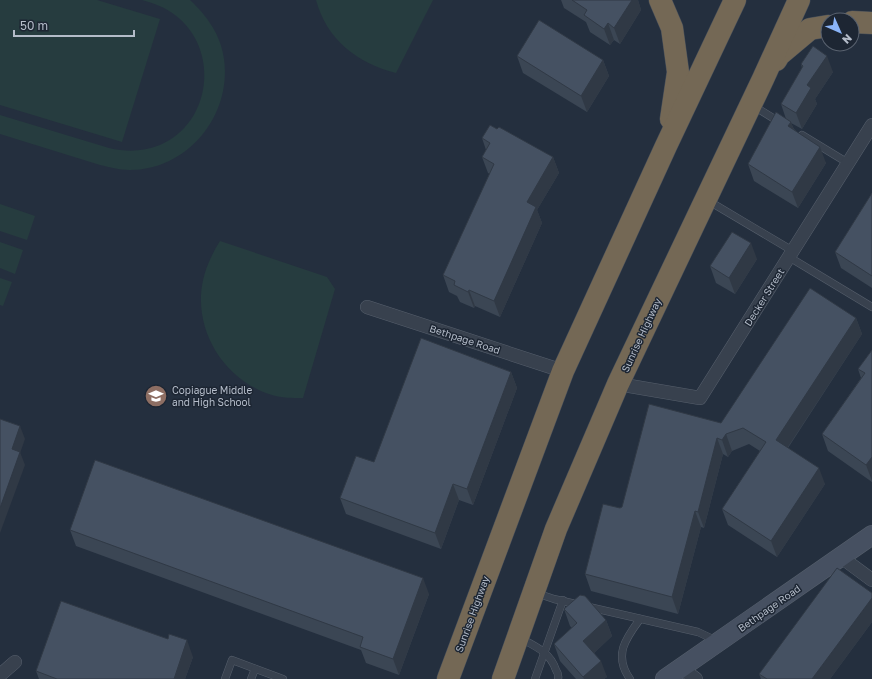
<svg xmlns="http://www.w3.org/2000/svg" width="872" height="679" font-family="'Golos Text',sans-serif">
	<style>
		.green { fill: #263c3f }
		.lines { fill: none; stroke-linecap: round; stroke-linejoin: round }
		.lane-casing { stroke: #565f6c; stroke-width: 8 }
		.street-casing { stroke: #565f6c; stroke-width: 14 }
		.secondary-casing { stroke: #565f6c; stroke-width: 20 }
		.highway-casing { stroke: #434c59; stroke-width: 23 }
		.lane { stroke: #38414e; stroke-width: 7 }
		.street { stroke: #38414e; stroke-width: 13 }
		.secondary { stroke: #465061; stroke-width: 19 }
		.highway { stroke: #746855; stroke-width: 22 }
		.wall { fill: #3b4654 }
		.shaded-wall { fill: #303945 }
		.building { fill: #455162; stroke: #303945 }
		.labels { text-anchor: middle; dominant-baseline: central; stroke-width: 3; stroke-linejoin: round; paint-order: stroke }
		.street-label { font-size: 10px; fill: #b4bcc9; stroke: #1d2633 }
		.poi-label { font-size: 10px; fill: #b4bcc9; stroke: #1d2633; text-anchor: start }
	</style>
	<rect width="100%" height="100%" fill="#242f3e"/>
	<g class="green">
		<path d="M0,0H97L160,19L122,142L0,105Z"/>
		<path d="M142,0H190C207,16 221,35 224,59C232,116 187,170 130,170C119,170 110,167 100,165L0,134V115L109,148C126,152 143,152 160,145C212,123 220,49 175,15C165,7 153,3 142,0Z"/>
		<path d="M316,0H433L396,73C357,63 327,40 316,0Z"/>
		<path d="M0,204L35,216L27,240L0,231Z"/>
		<path d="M220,241L327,277L335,289L303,398C292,398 282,398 272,395C229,382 199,340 201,295C202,275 210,257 220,241Z"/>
		<path d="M0,242L23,250L15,274L0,268Z"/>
		<path d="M0,278L12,282L3,306L0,305Z"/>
	</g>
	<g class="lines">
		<g class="lane-casing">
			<g id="lane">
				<path d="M752,105L781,123"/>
				<path d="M802,135L848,163"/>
				<path d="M707,200L793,251"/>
				<path d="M789,257L872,307"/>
				<path d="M536,593L554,599L698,632L717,641"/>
				<path d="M520,638C535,646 550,652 556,670C558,673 559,675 558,679"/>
				<path d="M225,679L232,660L283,679"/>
				<path d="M251,679L255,669"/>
				<path d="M535,679L563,600"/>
				<path d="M630,679C613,655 626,638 640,619"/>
			</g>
		</g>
		<g class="street-casing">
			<g id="street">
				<path d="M367,307L563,371"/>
				<path d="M618,384L700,398L872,125"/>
				<path d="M841,557L872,580"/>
				<path d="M681,668L696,679"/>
				<path d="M0,675L15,662"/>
			</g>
		</g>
		<g class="secondary-casing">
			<path id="secondary" d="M665,679L872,535"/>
		</g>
		<g class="highway-casing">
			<g id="highway">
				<path d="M660,0L672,28L678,72L671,119"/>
				<path d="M852,22L872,23"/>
				<path d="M776,60L779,55L810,29L828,26"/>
				<path d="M448,679L563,371L666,146L735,0"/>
				<path d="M503,679L556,529L618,384L763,79L799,0"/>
			</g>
		</g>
		<use href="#lane" class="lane"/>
		<use href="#street" class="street"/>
		<use href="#secondary" class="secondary"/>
		<use href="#highway" class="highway"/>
	</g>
	<g class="wall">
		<path d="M561,0H638L641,10L620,44L614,40L610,45L590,32L586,22L564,8Z"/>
		<path d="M517,56L603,60L609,76L587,112L523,73Z"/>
		<path d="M801,64L833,72L815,99L817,104L802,129L791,123L794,129L826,163L798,208L754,181L748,164L786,119L781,104L802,68Z"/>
		<path d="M497,129L553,157L559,173L537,210L542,223L500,317L475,306L474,308L460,302L457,296L449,292L443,275L490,174L488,173L482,157L486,150L482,138Z"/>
		<path d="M872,193V288L841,268L835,252Z"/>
		<path d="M757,259L735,294L716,283L710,266Z"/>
		<path d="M856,318L862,334L788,448L825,484L777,557L728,525L722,509L760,451L749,444L732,451L728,457L723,454L704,528L701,527L678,614L591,591L585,574L620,508L622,507L721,423Z"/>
		<path d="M872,350V482L828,451L822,434L861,378L858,369Z"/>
		<path d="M511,372L517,388L473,505L459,500L441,549L346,514L340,498L374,462Z"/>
		<path d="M70,530L429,594L399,675L366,663L361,650L76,546Z"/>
		<path d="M872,593V622L830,679H761L759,674Z"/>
		<path d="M564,609L606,620L612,636L594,653L607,677L604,679H576L560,661L554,644L572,628L570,626Z"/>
		<path d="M193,657L185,679H39L36,671Z"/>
	</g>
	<g class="shaded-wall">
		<path d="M632,0H638L641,10L620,44L614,28Z"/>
		<path d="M608,23L614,40L610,45L604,29Z"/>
		<path d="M827,56L833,72L815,99L817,104L802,129L796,113L807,85Z"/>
		<path d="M603,60L609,76L587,112L581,96Z"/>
		<path d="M791,122L797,138L788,126Z"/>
		<path d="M820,147L826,163L798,208L792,192Z"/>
		<path d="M553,157L559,173L537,210L542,223L500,317L494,301L527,202Z"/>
		<path d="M751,243L757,259L735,294L729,278Z"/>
		<path d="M469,290L475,306L474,308L468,292Z"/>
		<path d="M856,318L862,334L782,456L776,440Z"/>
		<path d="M511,372L517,388L473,505L467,489Z"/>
		<path d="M20,426L25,439L17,462L12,449Z"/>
		<path d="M726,434L732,451L728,457L722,440Z"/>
		<path d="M717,438L723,454L704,528L698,512Z"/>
		<path d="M20,452L25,465L0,533V508Z"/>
		<path d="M872,457V481L866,465Z"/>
		<path d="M819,468L825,484L777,557L771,541Z"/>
		<path d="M453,484L459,500L441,549L435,533Z"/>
		<path d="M695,511L701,527L678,614L672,597Z"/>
		<path d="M423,578L429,594L399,675L393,659Z"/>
		<path d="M872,598V622L830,679H812Z"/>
		<path d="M606,620L612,636L589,658L583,641Z"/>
		<path d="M187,640L193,657L185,679H174Z"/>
		<path d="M601,661L607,677L604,679H584L583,677Z"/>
	</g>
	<g class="building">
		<path d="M572,0H632L614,28L608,23L604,29L584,15L587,10Z"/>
		<path d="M539,20L603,60L581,96L517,56Z"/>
		<path d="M813,46L827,56L807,85L811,88L796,113L781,104L803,66L801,64Z"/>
		<path d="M776,112L791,122L788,126L820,147L792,192L748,164Z"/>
		<path d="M490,125L497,129L499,127L553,157L527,202L536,207L494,301L469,290L468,292L454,285L455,281L443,275L494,164L482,157L490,143L482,138Z"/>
		<path d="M872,193V276L835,252Z"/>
		<path d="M732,232L751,243L729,278L710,266Z"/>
		<path d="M810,288L856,318L776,440L819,468L771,541L722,509L766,442L743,428L726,434L722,440L717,438L698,512L695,511L672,597L585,574L603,504L620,508L622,507L649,404L721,423Z"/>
		<path d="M421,338L511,372L467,489L453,484L435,533L340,498L356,456L374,462Z"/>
		<path d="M872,350V457L866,465L822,434L865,373L858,369Z"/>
		<path d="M0,419L20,426L12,449L20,452L0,508Z"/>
		<path d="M95,460L423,578L393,659L360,647L363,637L70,530Z"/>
		<path d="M837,568L872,593V598L812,679H767L759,674Z"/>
		<path d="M580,595L585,596L606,620L583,641L601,661L583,677L554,644L577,623L564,609Z"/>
		<path d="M61,601L168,639L169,634L187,640L174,679H57L36,671Z"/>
	</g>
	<defs>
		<g id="school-disc" transform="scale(1.15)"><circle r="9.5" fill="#8d6e63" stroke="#1d2633"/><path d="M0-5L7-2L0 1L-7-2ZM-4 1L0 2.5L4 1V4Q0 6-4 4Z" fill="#fff"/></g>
	</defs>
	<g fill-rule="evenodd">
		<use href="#school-disc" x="156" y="396"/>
	</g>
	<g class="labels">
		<g class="street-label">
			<text transform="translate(764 297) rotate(-58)">Decker Street</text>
			<text transform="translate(641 335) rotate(-65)">Sunrise Highway</text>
			<text transform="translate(465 339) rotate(18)">Bethpage Road</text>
			<text transform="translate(769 608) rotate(-35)">Bethpage Road</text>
			<text transform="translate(472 614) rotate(-70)">Sunrise Highway</text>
		</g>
		<g class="poi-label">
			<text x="172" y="390">Copiague Middle<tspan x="172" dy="12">and High School</tspan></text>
		</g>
	</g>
	<g transform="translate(840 32) rotate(135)"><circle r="19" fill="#1d2633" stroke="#59626f"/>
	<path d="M0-3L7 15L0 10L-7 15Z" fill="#8ab4f8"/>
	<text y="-6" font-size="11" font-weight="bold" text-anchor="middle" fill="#b4bcc9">N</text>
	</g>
	<path d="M14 30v6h120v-6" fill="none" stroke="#b4bcc9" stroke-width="2"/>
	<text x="20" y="30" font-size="12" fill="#b4bcc9" stroke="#1d2633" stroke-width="3" paint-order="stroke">50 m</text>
</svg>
